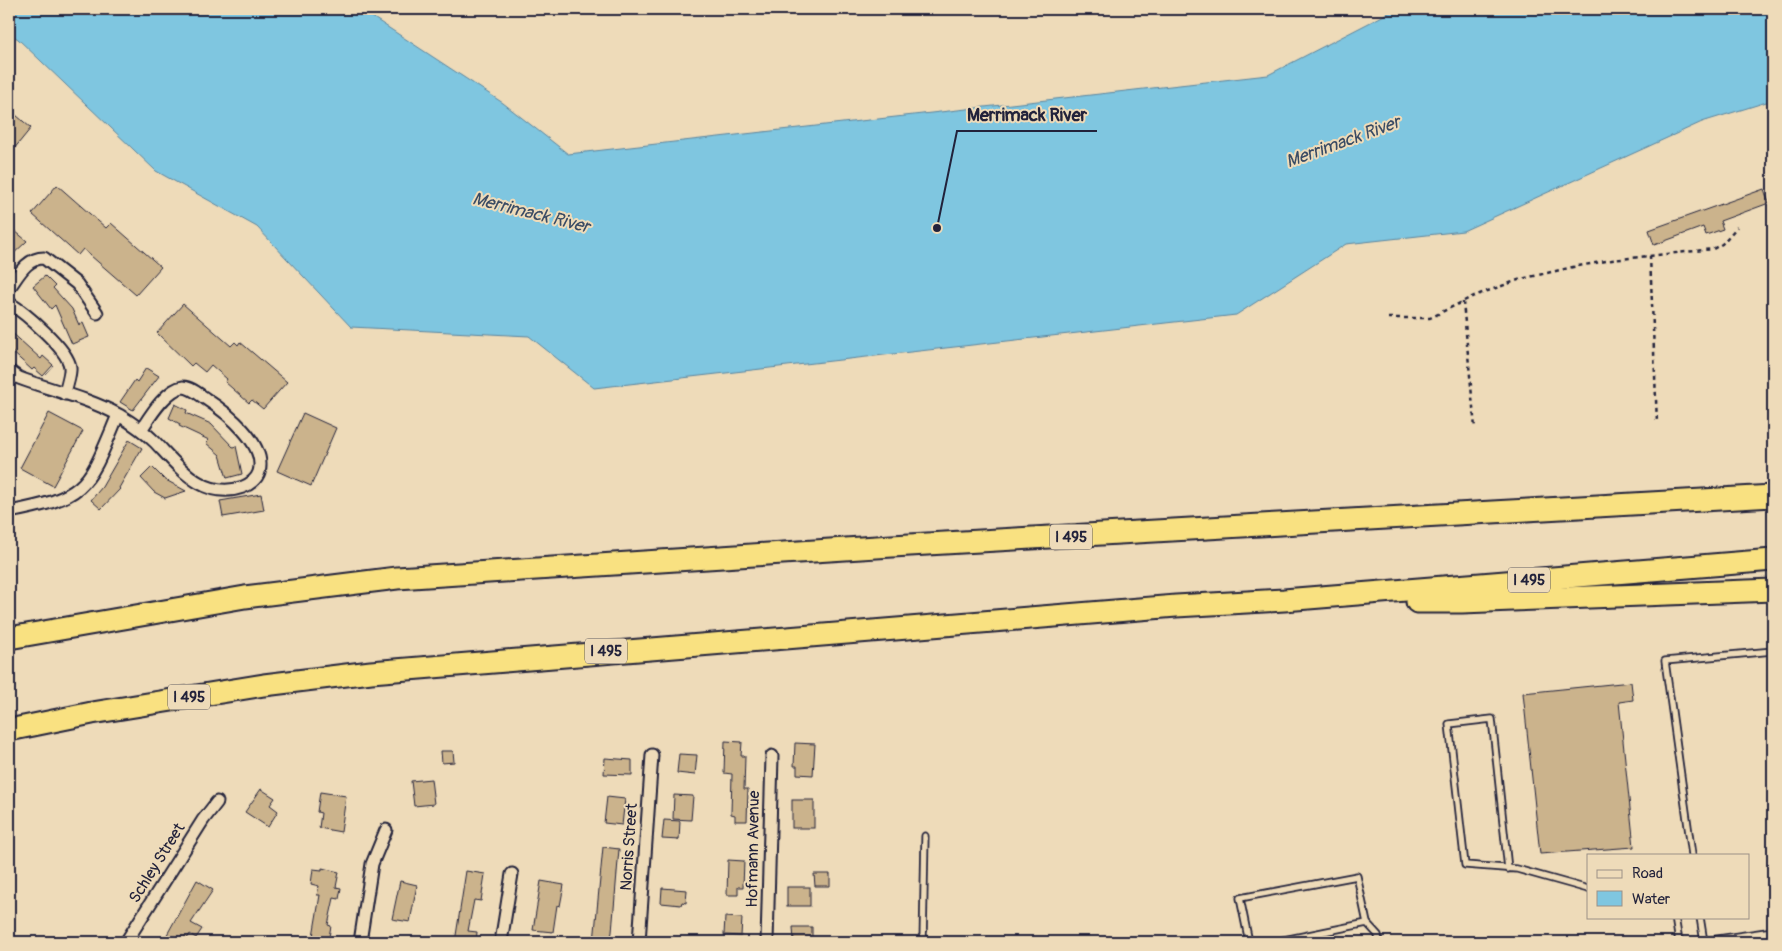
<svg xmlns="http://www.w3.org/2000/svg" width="1782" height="951" font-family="Pangolin,sans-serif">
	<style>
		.water { fill: #7fc6e0; stroke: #5a849e }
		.building { fill: #cbb38c; stroke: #22223b }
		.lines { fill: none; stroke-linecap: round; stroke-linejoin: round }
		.service-casing { stroke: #22223b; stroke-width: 9 }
		.minor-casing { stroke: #22223b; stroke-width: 15 }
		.motorway-casing { stroke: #22223b; stroke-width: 25 }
		.path { stroke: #22223b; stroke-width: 2.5; stroke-dasharray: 4 4; stroke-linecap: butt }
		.service { stroke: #eedbb9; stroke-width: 5.5 }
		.minor { stroke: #eedbb9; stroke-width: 11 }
		.motorway { stroke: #f9e181; stroke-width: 21 }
		.labels { text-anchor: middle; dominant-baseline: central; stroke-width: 4; stroke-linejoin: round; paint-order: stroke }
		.shield { fill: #eedbb9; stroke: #5f5a61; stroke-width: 1 }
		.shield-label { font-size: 15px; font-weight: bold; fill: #22223b }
		.street-label { font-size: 16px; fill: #22223b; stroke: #eedbb9 }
		.water-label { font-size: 18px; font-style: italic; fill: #394b64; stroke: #eedbb9 }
		.leader { fill: none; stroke: #22223b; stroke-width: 2 }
		.callout-dot { fill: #22223b; stroke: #eedbb9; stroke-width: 2 }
		.callout-label { font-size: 18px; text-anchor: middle; font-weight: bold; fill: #22223b; stroke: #eedbb9; stroke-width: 4; stroke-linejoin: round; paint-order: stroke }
	</style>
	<rect width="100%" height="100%" fill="#eedbb9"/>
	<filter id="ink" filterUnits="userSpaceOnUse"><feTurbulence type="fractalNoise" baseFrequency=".02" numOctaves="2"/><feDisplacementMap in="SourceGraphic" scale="10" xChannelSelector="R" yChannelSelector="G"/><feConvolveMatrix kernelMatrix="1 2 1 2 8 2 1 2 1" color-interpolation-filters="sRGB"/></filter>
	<g filter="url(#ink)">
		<path class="water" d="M9,9H360L503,103L568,154L1268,75L1396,9H1773V100L1702,122L1463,231L1346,244L1236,315L594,388L529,336L351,327L257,227L156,171L18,39L9,33Z"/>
		<g class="building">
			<path d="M9,109L31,128L9,155Z"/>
			<path d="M57,185L106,228L111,223L161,267L136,295L83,249L78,255L32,214Z"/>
			<path d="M1764,189L1769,203L1720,221L1723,229L1706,235L1703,227L1654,245L1649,230Z"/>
			<path d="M15,231L27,241L9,258V238Z"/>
			<path d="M45,276L55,286L53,288L72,309L79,325L83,323L89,337L72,344L55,305L51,309L33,286Z"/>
			<path d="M183,304L231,346L235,342L238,345L240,342L287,382L263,409L252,400L249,403L225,382L227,379L211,365L205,372L194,363L191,366L157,333Z"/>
			<path d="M9,330L41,359L43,356L53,365L43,376L34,368L32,370L9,349Z"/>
			<path d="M146,368L159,376L133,410L120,402L135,380L137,382Z"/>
			<path d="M175,404L187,410L186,413L211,424L233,447L236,446L242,474L227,478L220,455L206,443L209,440L179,426L180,424L169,418Z"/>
			<path d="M49,413L83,431L53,486L20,468Z"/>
			<path d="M303,413L336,428L311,486L277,471Z"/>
			<path d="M129,440L142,448L119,488L120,489L101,509L91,500L102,487Z"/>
			<path d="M152,467L164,479L186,491L165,498L154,492L141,478Z"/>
			<path d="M261,494L264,510L223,517L220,501Z"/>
			<path d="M1631,682L1633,700L1619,702L1634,847L1540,854L1523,693Z"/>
			<path d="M725,741L742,742L741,756H745L744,789H748L747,821H735V815L731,814L732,774L724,773Z"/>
			<path d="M795,743L815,744L813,775L797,774V766H794Z"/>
			<path d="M441,751H453L454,762L442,763Z"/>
			<path d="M679,754L697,755L695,775L677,773Z"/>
			<path d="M605,758L632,760V775L604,774Z"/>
			<path d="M431,779L434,804L414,806L411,781Z"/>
			<path d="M261,789L275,798L270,805L278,811L268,827L245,812Z"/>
			<path d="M320,792L346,796L341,832L319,828L321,813L317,812Z"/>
			<path d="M674,795L693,796L691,820L673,819Z"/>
			<path d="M607,797L625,799L622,825L604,823Z"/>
			<rect x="792" y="800" width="22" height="28"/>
			<path d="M664,820L680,821L679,840L662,839Z"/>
			<path d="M603,847L619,849L612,932L610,942H594Z"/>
			<path d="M728,860L744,861L743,887H738V895H727Z"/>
			<path d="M322,868L339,872L336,887L341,888L339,899L334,898L328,925L331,926L328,942H312L320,895H317L319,886L311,884L313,869L322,870Z"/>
			<path d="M466,871L485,874L481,901L474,900L468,931L477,932L476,942H455Z"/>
			<path d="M814,874H830V886H815Z"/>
			<path d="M197,880L213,890L191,923L202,929L196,938L190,934L185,942H163Z"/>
			<path d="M400,881L417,885L410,922L392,919Z"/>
			<path d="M541,881L564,885L560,906L557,905L553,932L533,930Z"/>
			<rect x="787" y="887" width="23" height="19"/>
			<path d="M662,888L687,890L686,903L682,902L681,905L661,903Z"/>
			<path d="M725,917L742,918L741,936L724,935Z"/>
			<path d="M793,927H812V942H794Z"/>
		</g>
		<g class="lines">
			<g class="service-casing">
				<g id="service">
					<path d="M1692,855L1665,661L1773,651"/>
					<path d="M1508,869L1492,719L1449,724L1465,865L1517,869L1588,889"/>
					<path d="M1675,917L1679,942"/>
					<path d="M1700,917L1704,942"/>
					<path d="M1704,941L1773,931"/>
					<path d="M923,942L925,836"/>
					<path d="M1249,942L1240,898L1357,876L1367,923"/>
					<path d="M1274,942L1367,923L1378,935L1379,942"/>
				</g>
			</g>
			<g class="minor-casing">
				<g id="minor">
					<path d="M9,288C18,276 26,258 44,258L77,284L97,313"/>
					<path d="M9,303C24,312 68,349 70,367C71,375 66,386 65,394"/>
					<path d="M9,371L19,378C51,390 88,398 119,415C132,423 145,432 155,442C179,467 204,501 243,487C249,485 257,479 259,472C267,444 226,412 206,399C200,395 191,387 183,387C166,389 149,418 141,430"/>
					<path d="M9,512C89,497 88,486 118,415"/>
					<path d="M126,942L203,820L217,802"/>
					<path d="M360,942L372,864L386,830"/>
					<path d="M501,942L512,874"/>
					<path d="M639,942L652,755"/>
					<path d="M767,942L772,756"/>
				</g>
			</g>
			<g class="motorway-casing">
				<g id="motorway">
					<path d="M1417,602H1462L1773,590"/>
					<path d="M9,638L245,597L397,578L892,546L1773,496"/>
					<path d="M9,730L92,713L264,685L371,672L1176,606L1284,600L1773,560"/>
				</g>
			</g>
			<g class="path">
				<path d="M1650,256L1657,423"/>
				<path d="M1463,302L1475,428"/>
				<path d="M1388,318H1430L1474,296L1521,279L1573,267L1612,260L1713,249L1722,244L1737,227"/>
			</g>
			<use href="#service" class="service"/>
			<use href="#minor" class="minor"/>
			<use href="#motorway" class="motorway"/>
		</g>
	</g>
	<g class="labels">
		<g class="shield">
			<rect x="1050" y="524.5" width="42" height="25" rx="4"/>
			<rect x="1508" y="567.5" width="42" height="25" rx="4"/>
			<rect x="585" y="638.5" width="42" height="25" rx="4"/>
			<rect x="168" y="684.5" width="42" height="25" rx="4"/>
		</g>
		<g class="shield-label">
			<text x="1071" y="537">I 495</text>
			<text x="1529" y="580">I 495</text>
			<text x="606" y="651">I 495</text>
			<text x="189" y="697">I 495</text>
		</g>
		<g class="street-label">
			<text transform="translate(629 847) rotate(-86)">Norris Street</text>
			<text transform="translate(753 849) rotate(-89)">Hofmann Avenue</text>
			<text transform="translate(157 863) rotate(-58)">Schley Street</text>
		</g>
		<g class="water-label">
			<text transform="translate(1343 142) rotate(-20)">Merrimack River</text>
			<text transform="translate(531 213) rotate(14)">Merrimack River</text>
		</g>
	</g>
	<path class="leader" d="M937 228L957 131H1097"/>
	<circle class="callout-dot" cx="937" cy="228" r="5"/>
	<g class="callout-label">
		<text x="1027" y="121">Merrimack River</text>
	</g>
	<rect width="1782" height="951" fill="none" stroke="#eedbb9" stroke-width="30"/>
	<rect x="15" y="15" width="1752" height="921" fill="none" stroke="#22223b" stroke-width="2" filter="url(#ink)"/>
	<rect x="1587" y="854" width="162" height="65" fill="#eedbb9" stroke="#9c9187"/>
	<rect x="1597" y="870" width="25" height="8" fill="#eedbb9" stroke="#9c9187"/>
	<text x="1632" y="878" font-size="15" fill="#22223b">Road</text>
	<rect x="1597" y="891" width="25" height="15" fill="#7fc6e0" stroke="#9c9187"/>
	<text x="1632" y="904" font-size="15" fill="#22223b">Water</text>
</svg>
